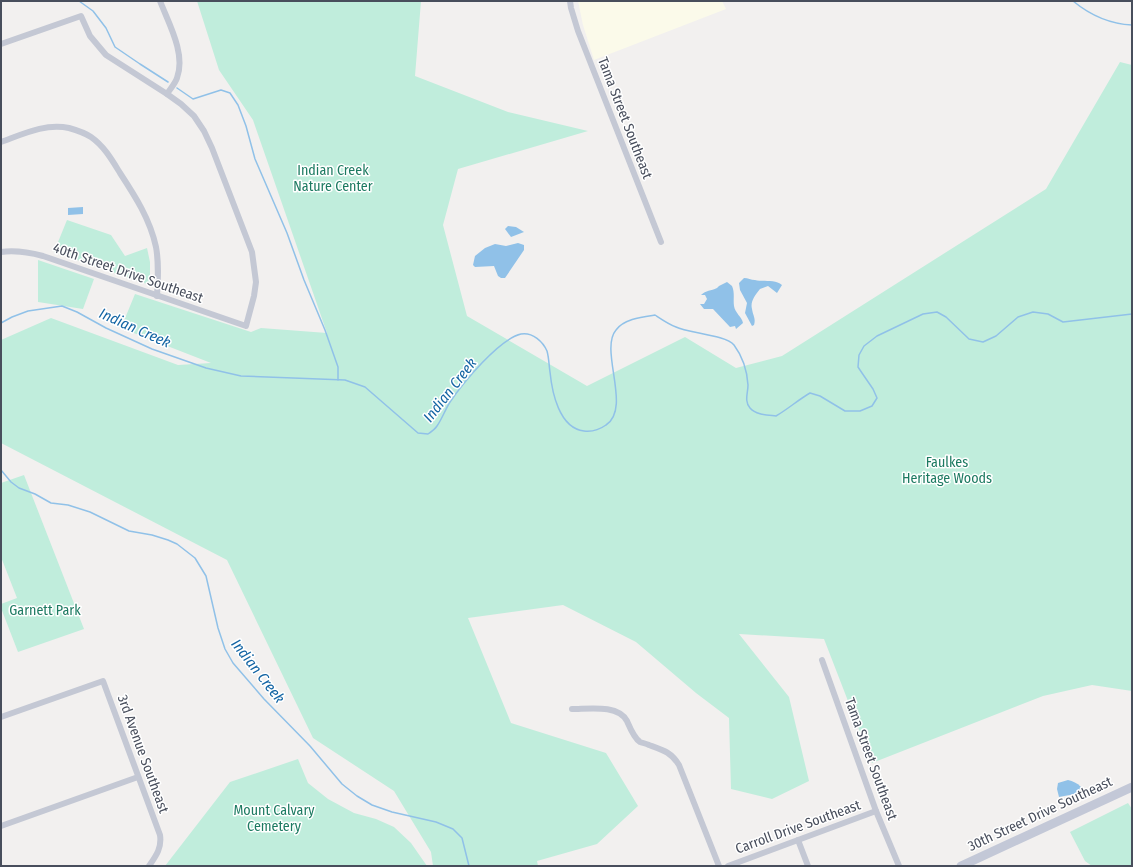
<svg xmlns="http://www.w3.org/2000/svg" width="1133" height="867" font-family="'Fira Sans Condensed',sans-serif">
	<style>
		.commercial { fill: #fbfaea }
		.green { fill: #c0eddc }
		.water { fill: #90c1e8 }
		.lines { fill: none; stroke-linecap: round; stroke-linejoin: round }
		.stream { stroke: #90c1e8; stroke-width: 1.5 }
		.minor { stroke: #c4c8d4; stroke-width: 6 }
		.secondary { stroke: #c3c8d7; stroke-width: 9 }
		.labels { text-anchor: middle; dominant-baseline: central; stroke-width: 3; stroke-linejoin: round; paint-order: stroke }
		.street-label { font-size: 14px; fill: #484e5c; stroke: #fff }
		.park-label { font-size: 14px; fill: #1c7a61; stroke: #fff }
		.water-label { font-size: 15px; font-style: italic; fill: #1465a4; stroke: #fff }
	</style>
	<rect width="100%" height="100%" fill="#f2f0ef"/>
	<path class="commercial" d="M578,1H722L726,9L594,60L583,25Z"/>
	<g class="green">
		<path d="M197,1H421L415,76L508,112L588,131L458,169L443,225L467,316L587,386L685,337L736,368L782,356L1046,189L1120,62L1132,65V691L1092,685L1043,696L872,763L824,639L739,634L789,697L809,781L772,799L731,789L729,718L696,693L636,642L563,605L468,618L511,723L606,753L638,806L597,844L537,861L538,866H433L431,852L394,791L313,738L227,560L1,443V340L51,318L178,365L211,363L121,328L135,294L251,332L261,328L327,333L253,120L219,70Z"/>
		<path d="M67,220L111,235L125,256L147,248L150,262V285L54,252Z"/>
		<path d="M38,260L94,279L83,309L38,302Z"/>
		<path d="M24,475L84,629L18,652L1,608V604L17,598L1,557V483Z"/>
		<path d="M298,759L308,783L328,799L354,813L376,819L394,827L411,843L427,866H165L230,782Z"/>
		<path d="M1128,803L1132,809L1131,842L1132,843V866H1092L1085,861L1070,832Z"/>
	</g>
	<g class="water">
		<path d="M83,207V214L68,215V208Z"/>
		<path d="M508,226L516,227L524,232L511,237L505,229Z"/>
		<path d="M518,243L524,245V250L505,278H501L498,276L494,266L475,267L473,265L475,256L485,248L495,244L506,246Z"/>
		<path d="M744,278C748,278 751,280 755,280C763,282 775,279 782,285L777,293L768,286L760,289C755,295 750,302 752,309C753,316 756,318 754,325L752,326L745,313L747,303L740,290L739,283Z"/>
		<path d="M727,282L732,286C735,293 733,299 734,306C735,313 742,317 743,323L736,329L735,326L730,327L713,309H704L700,304H704L707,299L705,295H701C706,290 711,291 717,288L719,286Z"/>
		<path d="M1068,780C1073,781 1077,783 1081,787V790L1075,794L1059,797L1057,789L1058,783Z"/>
	</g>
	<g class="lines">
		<g class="stream">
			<path d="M79,1L93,11L106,28L115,47L140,64L168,82"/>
			<path d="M1073,1C1090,15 1110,24 1132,25"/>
			<path d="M177,88L193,99L221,90L230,93L238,105L246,126L255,159L287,233L304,280L325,330L338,367V380"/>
			<path d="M1,323L12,317L28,311L62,306L77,312L106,328L152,349L206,368L241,376L345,380L365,387L418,433L428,434C431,432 435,429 437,426C442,419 445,410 450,402C463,383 499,339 521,334C533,332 543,342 547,351C549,358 549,366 550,372C552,392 559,428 584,431C592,432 599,430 606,425C632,408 599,350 616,330C624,319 642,317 655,315C661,319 668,324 676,327C688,333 726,335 734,345C743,357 747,370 748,385C748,393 744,401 750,408C756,415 768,415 776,416C788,409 798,400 810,393L820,396L845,411H860L872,406L877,398L873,389L862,373L858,367L859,355L864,346L877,336L923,314L937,312L946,317L969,339L983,342L996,336L1018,317L1033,312L1048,314L1063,322L1132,314"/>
			<path d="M1,470L11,482L19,488L35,494L51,503L68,505L90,512L129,531L152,535L168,540L177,544L195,558L206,576L218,628L225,649L233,663L264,699L310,746L342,784L357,796L372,805L392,812L436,822L453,829L462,838L469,866"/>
		</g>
		<g class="minor">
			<path d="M160,1C169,24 186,54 177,78C175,84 170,89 167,94"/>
			<path d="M570,1L571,8L578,31L661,242"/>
			<path d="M1,44L81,16L90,36L106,55L167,94L181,104L194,116L204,131L212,148L252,252L256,282L254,296L246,326L43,256C28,252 16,250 1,252"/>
			<path d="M1,142C23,134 45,123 69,128C76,130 85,133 91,137C104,146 112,160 120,173C135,196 150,219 156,247C159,263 158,279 157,296"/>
			<path d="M822,660L876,811L899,866"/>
			<path d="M572,709C588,709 618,704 627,721C630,728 634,738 640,742C643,743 647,744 649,745C663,750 671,752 679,765L719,866"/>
			<path d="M1,717L103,681L160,835C162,848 156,856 149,866"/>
			<path d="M1,826L138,777"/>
			<path d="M798,840L808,866"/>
			<path d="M728,866L876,811"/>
		</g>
		<path class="secondary" d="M961,866L1132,787"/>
	</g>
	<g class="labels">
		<g class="street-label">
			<text transform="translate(625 118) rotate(69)">Tama Street Southeast</text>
			<text transform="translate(128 273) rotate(19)">40th Street Drive Southeast</text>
			<text transform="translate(143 754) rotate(70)">3rd Avenue Southeast</text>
			<text transform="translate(871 759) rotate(70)">Tama Street Southeast</text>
			<text transform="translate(1040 814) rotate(-25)">30th Street Drive Southeast</text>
			<text transform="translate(798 827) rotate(-20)">Carroll Drive Southeast</text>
		</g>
		<g class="park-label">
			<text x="333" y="170">Indian Creek<tspan x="333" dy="16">Nature Center</tspan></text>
			<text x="947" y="462">Faulkes<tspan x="947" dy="16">Heritage Woods</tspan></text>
			<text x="45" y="610">Garnett Park</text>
			<text x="274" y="810">Mount Calvary<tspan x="274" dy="16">Cemetery</tspan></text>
		</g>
		<g class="water-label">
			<text transform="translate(135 328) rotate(24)">Indian Creek</text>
			<text transform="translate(450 390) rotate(-52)">Indian Creek</text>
			<text transform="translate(258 671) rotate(52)">Indian Creek</text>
		</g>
	</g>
	<rect width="1133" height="867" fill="none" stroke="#484e5c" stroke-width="4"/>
</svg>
